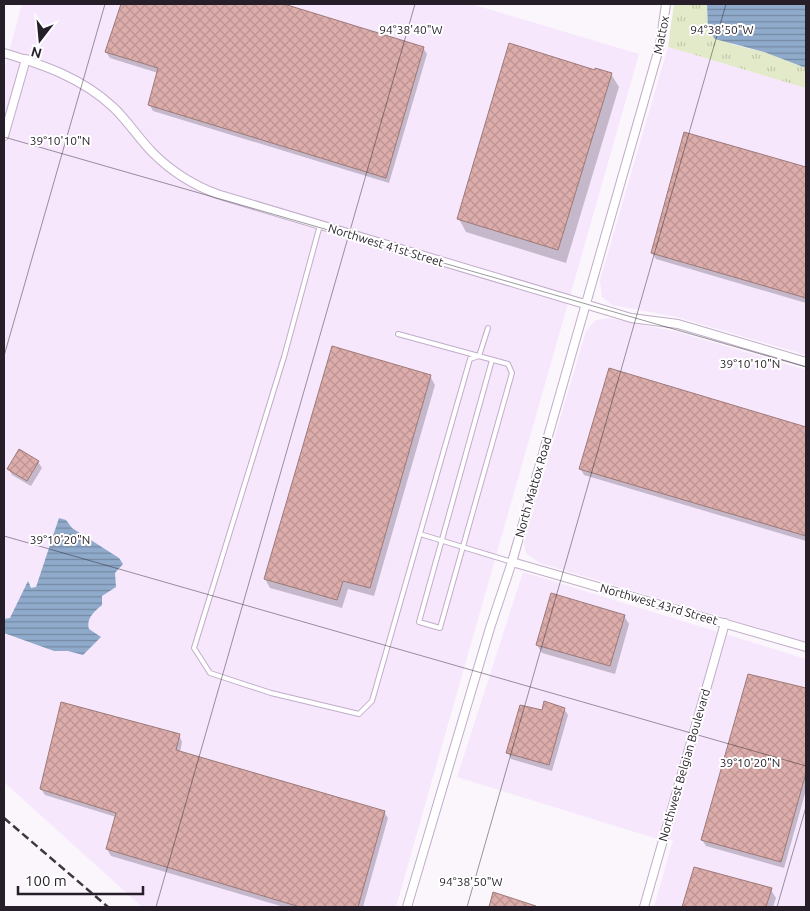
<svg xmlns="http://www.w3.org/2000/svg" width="810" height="911" font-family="Ubuntu,sans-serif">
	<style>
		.built { fill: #f6e7fd }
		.grass { fill: url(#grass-tufts) }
		.water { fill: url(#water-rules) }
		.shadow { fill: #0003 }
		.building { fill: url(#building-cross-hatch); stroke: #9d7a78 }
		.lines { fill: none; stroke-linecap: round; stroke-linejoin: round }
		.lane-casing { stroke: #c1adc9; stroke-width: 6 }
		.street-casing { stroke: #c1adc9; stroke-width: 10 }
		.lane { stroke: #fff; stroke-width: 4 }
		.street { stroke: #fff; stroke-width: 8 }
		.rail { stroke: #3e3741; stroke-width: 2.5; stroke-dasharray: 8 4; stroke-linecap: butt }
		.ticks { fill: none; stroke: #261f29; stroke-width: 1; stroke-opacity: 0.45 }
		.labels { text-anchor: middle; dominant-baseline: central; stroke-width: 4; stroke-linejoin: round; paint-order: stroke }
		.street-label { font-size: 12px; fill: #261f29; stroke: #fff }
		.ticks-label { font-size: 12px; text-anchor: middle; fill: #261f29; stroke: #fff; stroke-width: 4; stroke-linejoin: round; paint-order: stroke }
	</style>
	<defs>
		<pattern id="grass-tufts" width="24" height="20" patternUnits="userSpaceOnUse" patternTransform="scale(1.25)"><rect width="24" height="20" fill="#e3eaca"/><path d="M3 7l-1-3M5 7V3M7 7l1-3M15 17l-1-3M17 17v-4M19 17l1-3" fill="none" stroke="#c3c8ae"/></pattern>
		<pattern id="water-rules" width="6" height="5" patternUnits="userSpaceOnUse" patternTransform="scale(1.25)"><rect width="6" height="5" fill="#8faaca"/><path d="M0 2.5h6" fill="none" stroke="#758aa4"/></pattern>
		<pattern id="building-cross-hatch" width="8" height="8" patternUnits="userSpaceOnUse" patternTransform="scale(1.25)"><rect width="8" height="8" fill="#dcadab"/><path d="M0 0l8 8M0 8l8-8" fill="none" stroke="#bd9493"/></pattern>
	</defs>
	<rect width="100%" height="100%" fill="#faf6fc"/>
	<g class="built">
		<path d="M22,4H471L639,54L396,907H142L4,782V70Z"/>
		<path d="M668,47L806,88V355L677,317L612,305L602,297L600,280Z"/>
		<path d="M609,318L678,332L806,370V642L539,563L526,553L524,544L526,534L586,331L596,320Z"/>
		<path d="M523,572L806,659V907H654L673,840L654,838L457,777Z"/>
	</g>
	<path class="grass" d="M674,4H707L708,30L734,45L764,52L806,68V88L668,47Z"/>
	<g class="water">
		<path d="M707,4H806V68L764,52L715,39L708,30Z"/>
		<path d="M59,518L66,520L72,528L119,558L123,564L115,573L116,587L102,596V605C95,611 86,618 89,629L101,637L83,655L68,651H54L4,633V619L10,618L28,581L31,588L36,587Z"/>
	</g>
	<g class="shadow">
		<path d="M122,4H280L423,48L427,54L389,183L153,111L149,104L158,73L110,58L106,52Z"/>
		<path d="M596,72L611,74L619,87L566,263L466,232L459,219Z"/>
		<path d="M685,134L806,168V303L656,259L652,253Z"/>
		<path d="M610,370L806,429V541L584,475L580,468Z"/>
		<path d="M430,376L435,385L374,596L348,589L342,608L270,588L265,579Z"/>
		<path d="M38,462L42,468L31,486L12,475L9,469Z"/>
		<path d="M624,616L629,624L615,674L542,653L537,645Z"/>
		<path d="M749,675L806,689V790L784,868L706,846L702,840Z"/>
		<path d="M564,709L568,715L552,771L511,759L508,752L543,712Z"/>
		<path d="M179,735L182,742L180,753L384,812L388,818L363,907H284L111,856L107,849L116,817L45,795L41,789Z"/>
		<path d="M695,868L771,890L776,898L773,907H683Z"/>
	</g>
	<g class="building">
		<path d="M121,4H284L424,47L386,178L148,105L158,68L105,52Z"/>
		<path d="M509,43L595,70V68L612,73L558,250L457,219Z"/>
		<path d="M684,132L806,167V298L651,253Z"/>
		<path d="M332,346L431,375L370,588L343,581L337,600L264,579Z"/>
		<path d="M609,368L806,427V536L579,469Z"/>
		<path d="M19,449L39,461L27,481L7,469Z"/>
		<path d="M551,593L625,615L610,666L536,645Z"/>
		<path d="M748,674L806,688V773L781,862L701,840Z"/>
		<path d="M544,701L565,708L549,765L506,753L520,705L542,710Z"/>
		<path d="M61,702L180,734L176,750L385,811L358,907H300L106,849L116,813L40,789Z"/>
		<path d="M694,867L772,888L766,907H682Z"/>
		<path d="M493,892L536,906V907H489Z"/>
	</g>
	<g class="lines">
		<g class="lane-casing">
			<g id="lane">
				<path d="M320,225L284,357L194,648L210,673L271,693L359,714L372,701L470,359L479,356L488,328"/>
				<path d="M398,334L508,364L512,373L440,628L419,622L492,360"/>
				<path d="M420,534L512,562"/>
			</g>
		</g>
		<g class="street-casing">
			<g id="street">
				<path d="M4,53C44,65 82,78 113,107C128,121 139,139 153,153C172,172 193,185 217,194L608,311L631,318L678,324L806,362"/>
				<path d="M4,136L26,59"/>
				<path d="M512,562L806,647"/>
				<path d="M407,907L490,628L512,562L660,45L666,4"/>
				<path d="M644,907L725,623"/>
			</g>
		</g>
		<use href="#lane" class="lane"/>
		<use href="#street" class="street"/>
		<path class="rail" d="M4,818L108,907"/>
	</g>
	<path class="ticks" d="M4,137L806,367M4,356L105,4M4,536L806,766M156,907L415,4M467,907L726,4M777,907L806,807"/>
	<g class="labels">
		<g class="street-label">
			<text transform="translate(661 35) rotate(-79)">Mattox</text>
			<text transform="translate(386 245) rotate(17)">Northwest 41st Street</text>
			<text transform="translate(533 487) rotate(-74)">North Mattox Road</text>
			<text transform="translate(659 604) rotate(16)">Northwest 43rd Street</text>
			<text transform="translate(684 765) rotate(-74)">Northwest Belgian Boulevard</text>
		</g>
	</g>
	<g class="ticks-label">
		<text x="411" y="34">94°38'40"W</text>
		<text x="722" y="34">94°38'50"W</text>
		<text x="60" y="145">39°10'10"N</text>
		<text x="750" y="368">39°10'10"N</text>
		<text x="60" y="544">39°10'20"N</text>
		<text x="750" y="767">39°10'20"N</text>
		<text x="471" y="886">94°38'50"W</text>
	</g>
	<rect width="810" height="911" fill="none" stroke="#261f29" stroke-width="10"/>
	<g transform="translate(40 40) rotate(196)" stroke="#ffffff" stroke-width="4" paint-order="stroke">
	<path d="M0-4L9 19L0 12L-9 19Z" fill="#261f29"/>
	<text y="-8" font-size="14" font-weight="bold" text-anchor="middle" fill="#261f29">N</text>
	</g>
	<path d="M18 886v8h125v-8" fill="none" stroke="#261f29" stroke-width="2.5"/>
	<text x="25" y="886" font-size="15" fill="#261f29" stroke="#ffffff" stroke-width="4" paint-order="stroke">100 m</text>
</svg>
